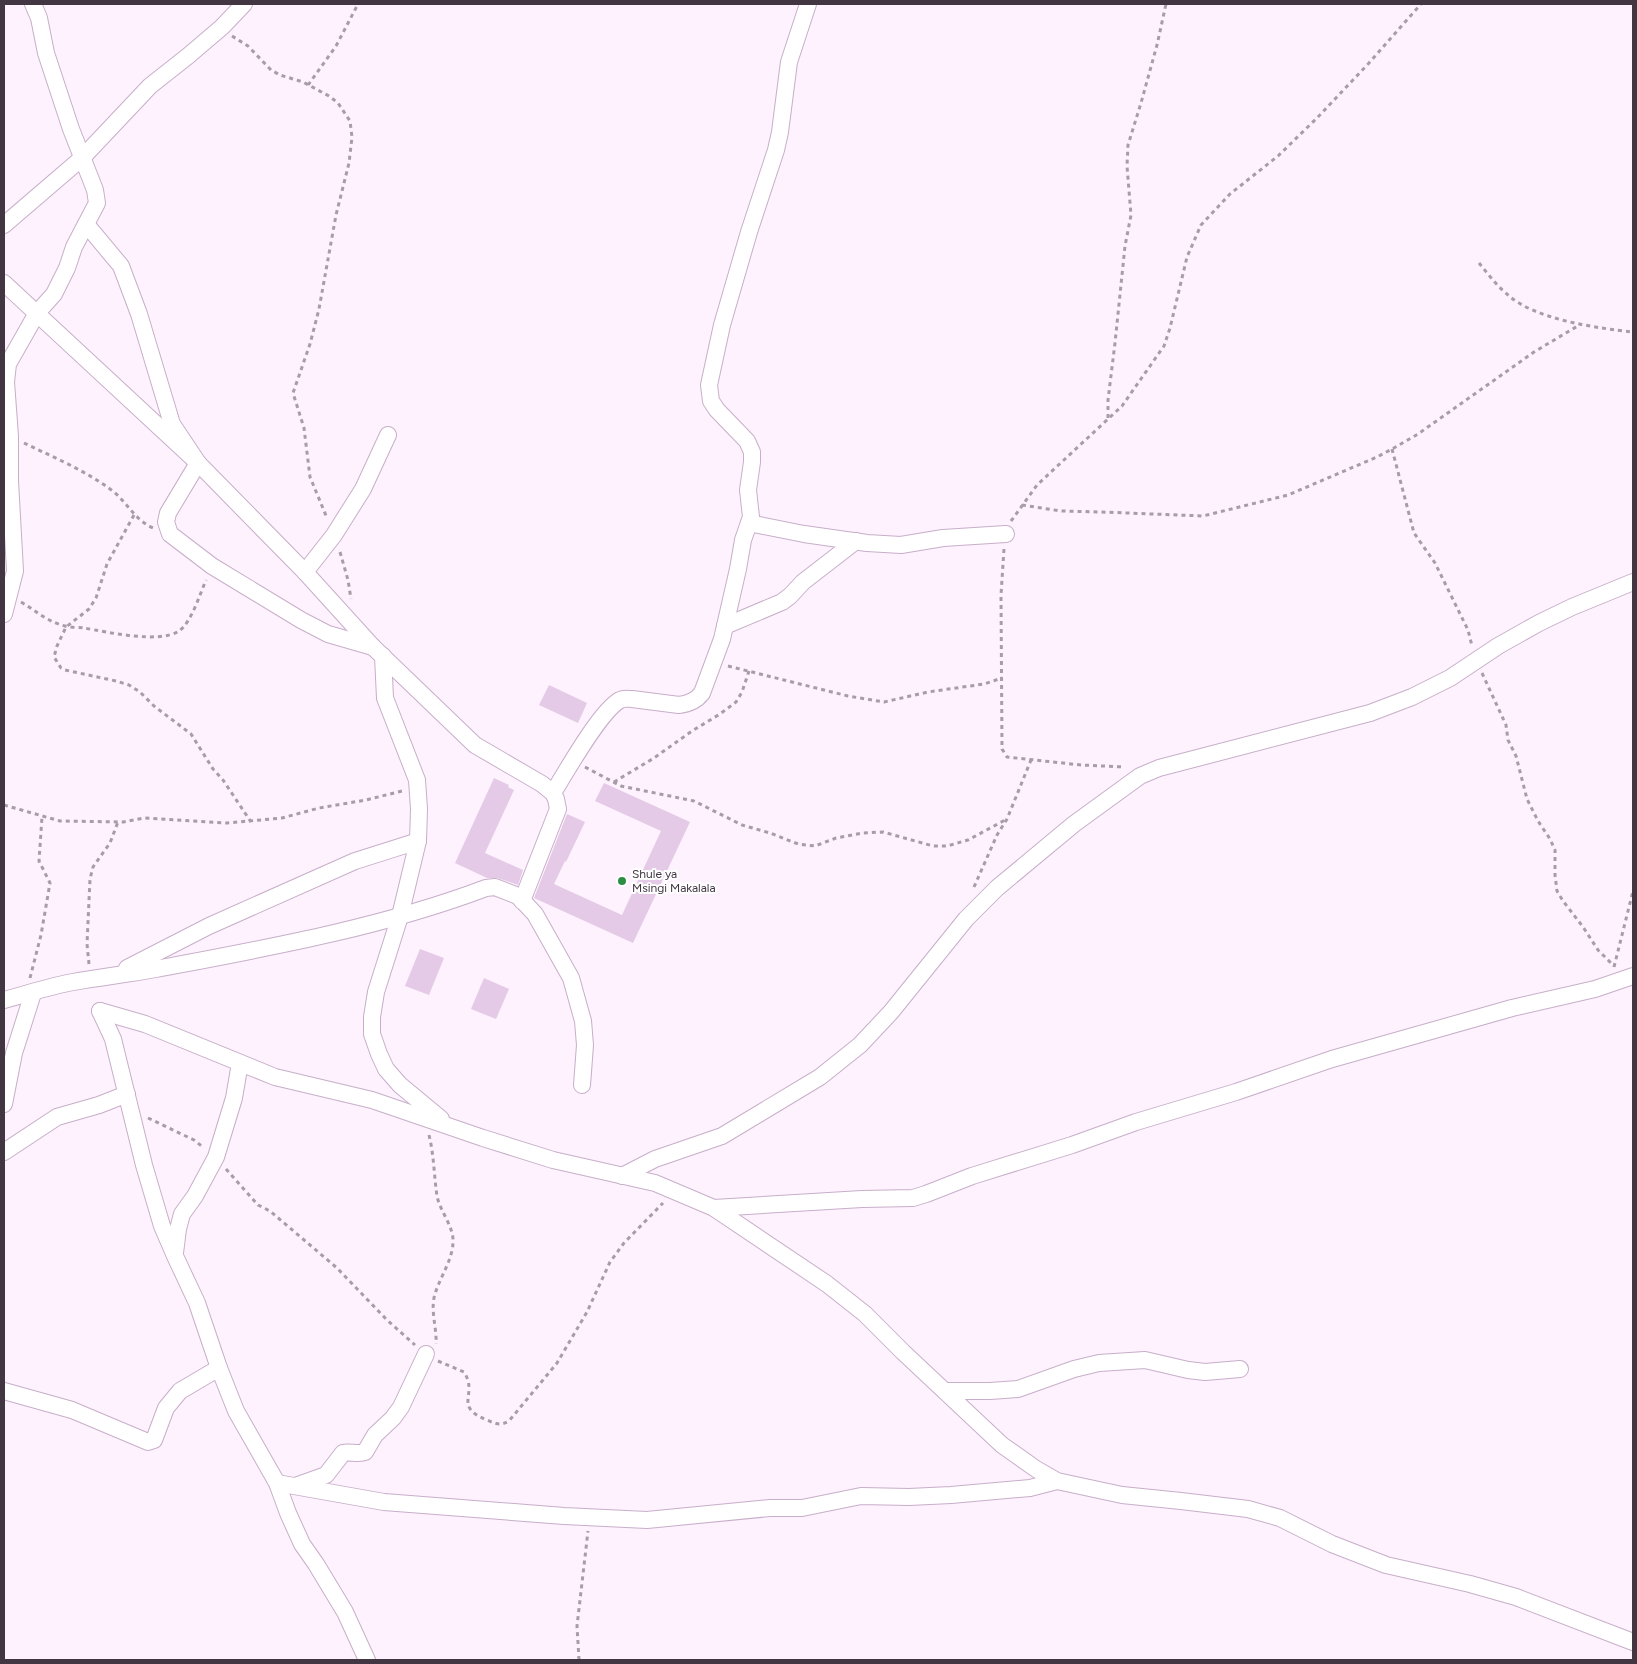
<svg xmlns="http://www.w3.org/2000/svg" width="1637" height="1664" font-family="Figtree,sans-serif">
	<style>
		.building { fill: #e5cae7 }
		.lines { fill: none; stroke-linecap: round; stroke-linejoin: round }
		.minor-casing { stroke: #c8aeca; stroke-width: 18 }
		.path { stroke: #a79ca8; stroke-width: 3; stroke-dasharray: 4 4; stroke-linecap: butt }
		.minor { stroke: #fff; stroke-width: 16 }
		.poi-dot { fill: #2b8e42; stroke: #fff; stroke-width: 2 }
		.labels { text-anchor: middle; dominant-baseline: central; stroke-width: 4; stroke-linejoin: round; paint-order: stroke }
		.poi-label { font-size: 12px; fill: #413642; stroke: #fff; text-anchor: start }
	</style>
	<rect width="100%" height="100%" fill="#fdf2fd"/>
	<g class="building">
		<path d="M549,685L587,703L578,723L539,705Z"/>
		<path d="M494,778L509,785L508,787L514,790L485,853L523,870L518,885L498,878H487L455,863Z"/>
		<path d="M604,783L690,822L633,943L534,898L567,814L585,822L566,862L565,861L554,884L622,915L661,831L595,801Z"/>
		<path d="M420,949L444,958L429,995L405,986Z"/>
		<path d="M484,978L509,989L496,1019L471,1009Z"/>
	</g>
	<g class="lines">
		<g class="minor-casing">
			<g id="minor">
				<path d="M86,224L121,266L139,314L172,424L198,463L168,513L166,522L170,534L212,566L301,620L328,634L373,647"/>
				<path d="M4,225L82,158L150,86L188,56L222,27L244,4"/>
				<path d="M4,283L198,463L305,572L373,647L475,745L542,784L553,793L556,799L558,809L522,901"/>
				<path d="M749,523L804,534L867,543L901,545L943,538L1006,534"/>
				<path d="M305,572L334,535L363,489L388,435"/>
				<path d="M4,614L15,571L10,481V436L6,382L8,364L37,313L54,294L67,268L74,247L97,203L95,190L71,129L46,53L39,18L33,4"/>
				<path d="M725,626L782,602L790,596L803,582L856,541"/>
				<path d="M383,656L385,698L417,780L419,809L418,841L400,916L376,992L372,1017V1034L379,1054L386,1069L400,1085L441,1119"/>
				<path d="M553,793C566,772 600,711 620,700C624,698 628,699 632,699L679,705C688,704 696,701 702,693L722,639L738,569L743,540L751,517L748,490L752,462V452L747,441L717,410L711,401L709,385L722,325L749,232L776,150L780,132L789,62L808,4"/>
				<path d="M127,968L209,926L355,861L418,841"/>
				<path d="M4,1000C27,994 50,986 73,982C101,977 128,974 156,969C267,948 380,928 486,888L495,887L518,896L535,914L571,978L583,1021L585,1045L582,1085"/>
				<path d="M100,1011L145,1024L275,1077L372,1100L483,1138L553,1160L655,1183L714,1208L827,1284L865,1314L903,1352L1002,1445L1036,1469L1057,1481L1122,1495L1181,1501L1248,1509L1280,1518L1332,1544L1386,1565L1470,1584L1516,1597L1633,1642"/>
				<path d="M100,1011L113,1039L144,1165L162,1226L175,1256L197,1303L219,1368L236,1411L277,1483L288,1513L302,1544L316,1564L345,1612L367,1660"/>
				<path d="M4,1104L14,1053L33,993"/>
				<path d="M4,1152L57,1117L99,1105L127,1094"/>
				<path d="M622,1176L655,1159L722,1136L820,1077L860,1045L891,1012L966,919L997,888L1074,824L1140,776L1159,768L1370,713L1412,697L1450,678L1498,646L1539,623L1572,607L1633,582"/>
				<path d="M714,1208L862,1199L913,1198L926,1194L972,1176L1072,1145L1136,1122L1236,1092L1332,1059L1512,1008L1595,989L1633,976"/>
				<path d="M175,1253L178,1229L182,1214L195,1196L216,1157L234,1098L240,1063"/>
				<path d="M4,1391L72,1410L148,1442L154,1440L166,1408L180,1391L219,1368"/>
				<path d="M945,1391H990L1018,1389L1074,1369L1099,1363L1145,1360L1188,1370L1205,1372L1240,1369"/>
				<path d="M277,1483L384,1502L564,1516L647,1520L770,1508H802L861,1496L909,1497L951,1495L1030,1488L1057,1481"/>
				<path d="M298,1485L326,1475L343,1453C350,1451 358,1455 365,1452L375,1435L393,1418L401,1407L426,1354"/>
			</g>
		</g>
		<g class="path">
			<path d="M232,36L248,46L271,70L280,75L303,82L329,96L338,103L350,121L352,137L349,163L336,215L319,309L310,344L293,393L304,428L310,477L327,518"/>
			<path d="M308,85L336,46L358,4"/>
			<path d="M1479,263C1488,274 1497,286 1508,295C1536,320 1597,328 1633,332"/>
			<path d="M1108,418V400L1115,343L1125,246L1131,215L1127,166L1128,145L1141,103L1157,45L1166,4"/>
			<path d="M24,443C53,457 84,470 110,489C127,501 133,519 153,528"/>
			<path d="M1392,449L1414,533L1435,563L1468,630L1472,646"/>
			<path d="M1022,505L1061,511L1102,512L1203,516L1288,495L1377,457L1392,449L1418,434L1534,352L1581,324"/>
			<path d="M134,515L107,564L96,598L89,609L66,627L57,646L54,657L61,668L65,670L116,681L129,685L140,692L154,706L191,734L213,769L223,780L251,822"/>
			<path d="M1011,521L1037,485L1122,406L1164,346L1170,328L1187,257L1201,225L1230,194L1278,156L1317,118L1369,63L1421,4"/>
			<path d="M1004,549L1001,595L1002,749L1007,757L1081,765L1125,767"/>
			<path d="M340,552L348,580L351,599"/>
			<path d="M21,602C36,611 48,622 65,626C71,628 78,627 84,628C107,632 159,644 179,631C191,623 200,594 206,580"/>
			<path d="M728,666L848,696L884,702L928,692L984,684L1002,678"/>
			<path d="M1482,673L1506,725L1508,740L1516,756L1527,799L1538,821L1550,839L1555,850V875L1557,891L1563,901L1583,927L1598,950L1614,966"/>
			<path d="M585,767L621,786L694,801L742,825L770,833L798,844L815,846L836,838L863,833L883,832L933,846H947L968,840L1007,819"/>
			<path d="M614,782L654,758L692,731L720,714L736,702L742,692L749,671"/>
			<path d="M4,805L60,821L123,822L144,818L227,823L282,818L319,808L366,800L402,791"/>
			<path d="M974,887L997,835L1007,819L1031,760"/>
			<path d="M89,964L87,944L90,879L93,867L110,843L118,822"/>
			<path d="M1614,967L1633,891"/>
			<path d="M30,978L41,935L50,883L39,861L42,817"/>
			<path d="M148,1118L194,1140L204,1148"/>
			<path d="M429,1135C434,1155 434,1176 437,1196C440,1211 452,1224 453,1239C454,1260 438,1279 434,1298C431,1313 437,1329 436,1344"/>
			<path d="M226,1169L258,1205L270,1211L337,1268L387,1320L415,1345"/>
			<path d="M438,1361L464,1372C479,1395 452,1406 487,1420C496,1424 501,1426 509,1421L557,1363L587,1312L610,1262L624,1243L663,1203"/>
			<path d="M579,1660L577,1626L588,1531"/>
		</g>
		<use href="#minor" class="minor"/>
	</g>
	<circle class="poi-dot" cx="622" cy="881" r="5"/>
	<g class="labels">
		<g class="poi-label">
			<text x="632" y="874">Shule ya<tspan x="632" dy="14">Msingi Makalala</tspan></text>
		</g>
	</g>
	<rect width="1637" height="1664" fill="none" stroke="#413642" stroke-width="10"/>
</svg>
